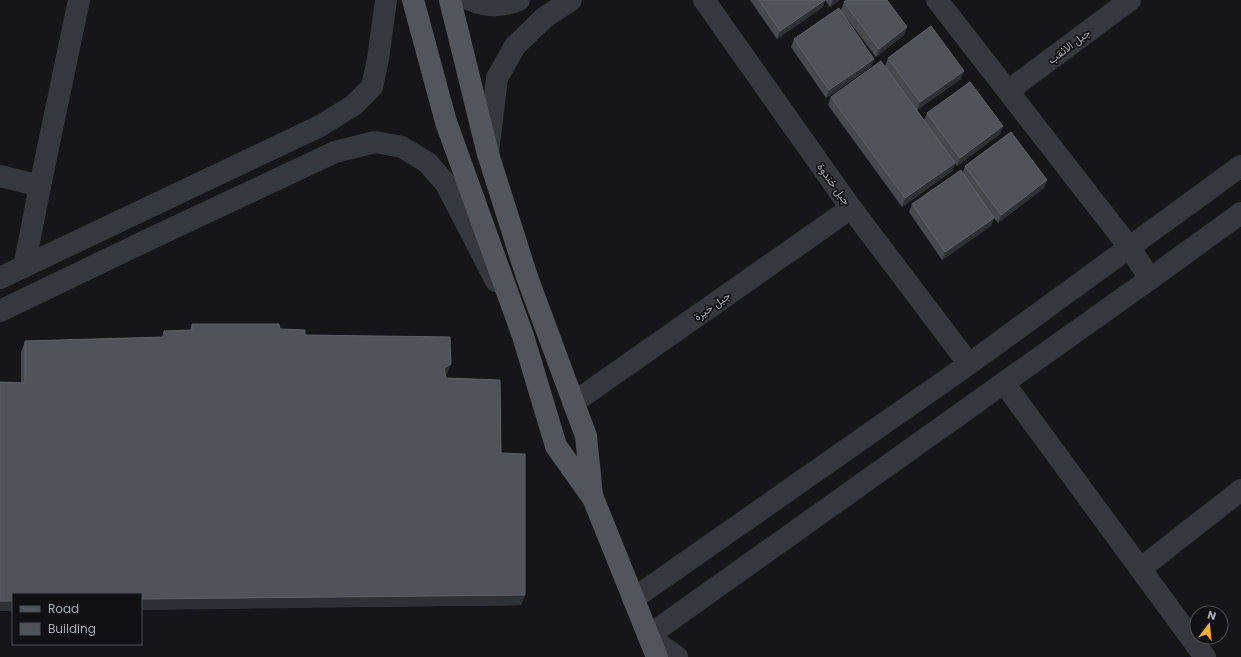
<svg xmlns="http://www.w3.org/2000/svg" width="1241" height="657" font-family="Poppins,Vazirmatn,sans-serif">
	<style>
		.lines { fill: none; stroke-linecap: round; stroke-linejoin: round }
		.minor { stroke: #37383d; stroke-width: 22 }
		.major { stroke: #53555c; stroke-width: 22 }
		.wall { fill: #47494d }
		.shaded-wall { fill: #2f3033 }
		.building { fill: #525359; stroke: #5f6168 }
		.labels { text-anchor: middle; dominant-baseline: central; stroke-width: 3.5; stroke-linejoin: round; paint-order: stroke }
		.street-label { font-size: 11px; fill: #a8adb8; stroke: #111113 }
	</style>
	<rect width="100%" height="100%" fill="#161618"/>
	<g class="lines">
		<g class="minor">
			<path d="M470,0C488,7 502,7 519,0"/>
			<path d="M704,0L851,208L969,364"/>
			<path d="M937,0L1130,248L1150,279"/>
			<path d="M1008,91L1130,0"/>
			<path d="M488,153L497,78L515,46L544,18L571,0"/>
			<path d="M0,176L40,186L79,0"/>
			<path d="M24,267L40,186"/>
			<path d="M0,278L320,126L354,105L372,87L378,59L386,0"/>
			<path d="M0,311L154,237L335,152L375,142L402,147L428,163L446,184L496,281"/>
			<path d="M1004,383L1205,657"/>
			<path d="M573,403L851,208"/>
			<path d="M1140,569L1241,490"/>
			<path d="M633,599L969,364L1241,166"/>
			<path d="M677,657L648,636L1150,279L1241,213"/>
		</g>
		<g class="major">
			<path d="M413,0L446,122L523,336L556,446L593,498L657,657"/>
			<path d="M450,0L488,154L527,277L586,436L592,495"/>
		</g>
	</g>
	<g class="wall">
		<path d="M750,0H840L830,7L825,0L823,7L777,39Z"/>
		<path d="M844,2L907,27L904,35L876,57L845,16L871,67L826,98L791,47L794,39L841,10Z"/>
		<path d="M888,58L961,79L917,110L924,120L927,113L1000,134L957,166L955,163L952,171L902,207L828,105L831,97L885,66Z"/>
		<path d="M965,166L1044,188L998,223L994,218L991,226L942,260L909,212L912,204L963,172Z"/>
		<path d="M192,324L280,329L305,335L447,374L445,375L446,378L501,453L525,595L521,605L0,611V382L21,383V352L25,341L162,337L164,331L190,330Z"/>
	</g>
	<g class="shaded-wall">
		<path d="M825,0L823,7L777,39L780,31Z"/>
		<path d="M833,0H840L830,7Z"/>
		<path d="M907,27L904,35L876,57L879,49Z"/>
		<path d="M874,59L871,67L826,98L829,90Z"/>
		<path d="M964,71L961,79L917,110L920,102Z"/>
		<path d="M1003,126L1000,134L957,166L960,158Z"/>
		<path d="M955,163L952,171L902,207L905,198Z"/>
		<path d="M1047,180L1044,188L998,223L1001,215Z"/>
		<path d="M994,218L991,226L942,260L945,252Z"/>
		<path d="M451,364L447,374L440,378L444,368Z"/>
		<path d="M525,595L521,605L141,610V599Z"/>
		<rect x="0" y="601" width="13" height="10"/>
	</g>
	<g class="building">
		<path d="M759,0H825L780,31Z"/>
		<path d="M847,0H887L907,27L879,49L844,2Z"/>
		<path d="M839,8L874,59L829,90L794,39Z"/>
		<path d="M931,26L964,71L920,102L888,58Z"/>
		<path d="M881,61L955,163L905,198L831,97Z"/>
		<path d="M970,82L1003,126L960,158L927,113Z"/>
		<path d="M1011,132L1047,180L1001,215L965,166Z"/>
		<path d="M961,170L994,218L945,252L912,204Z"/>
		<path d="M192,324H279L280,329L305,330V335L450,337L451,364L444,368L446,378L500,380L501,453L525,454V595L141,599V594H13V601H0V382L25,383V341L164,337V331L192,330Z"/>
	</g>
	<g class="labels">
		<g class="street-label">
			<text transform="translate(1069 46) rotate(-37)">جبل الاثقب</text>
			<text transform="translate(834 184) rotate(55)">جبل خندوة</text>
			<text transform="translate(712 306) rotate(-35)">جبل خيرة</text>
		</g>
	</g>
	<rect x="12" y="593" width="130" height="52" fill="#111113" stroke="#4d4f55"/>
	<rect x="20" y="606" width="20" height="6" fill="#53555c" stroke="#4d4f55"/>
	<text x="48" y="613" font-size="12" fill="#a8adb8">Road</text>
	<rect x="20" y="623" width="20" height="12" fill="#525359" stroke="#4d4f55"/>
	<text x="48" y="633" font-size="12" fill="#a8adb8">Building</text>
	<g transform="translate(1209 625) rotate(16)"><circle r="19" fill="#111113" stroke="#4d4f55"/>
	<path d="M0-3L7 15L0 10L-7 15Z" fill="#f2b134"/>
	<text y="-6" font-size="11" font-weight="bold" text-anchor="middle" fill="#a8adb8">N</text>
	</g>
</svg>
